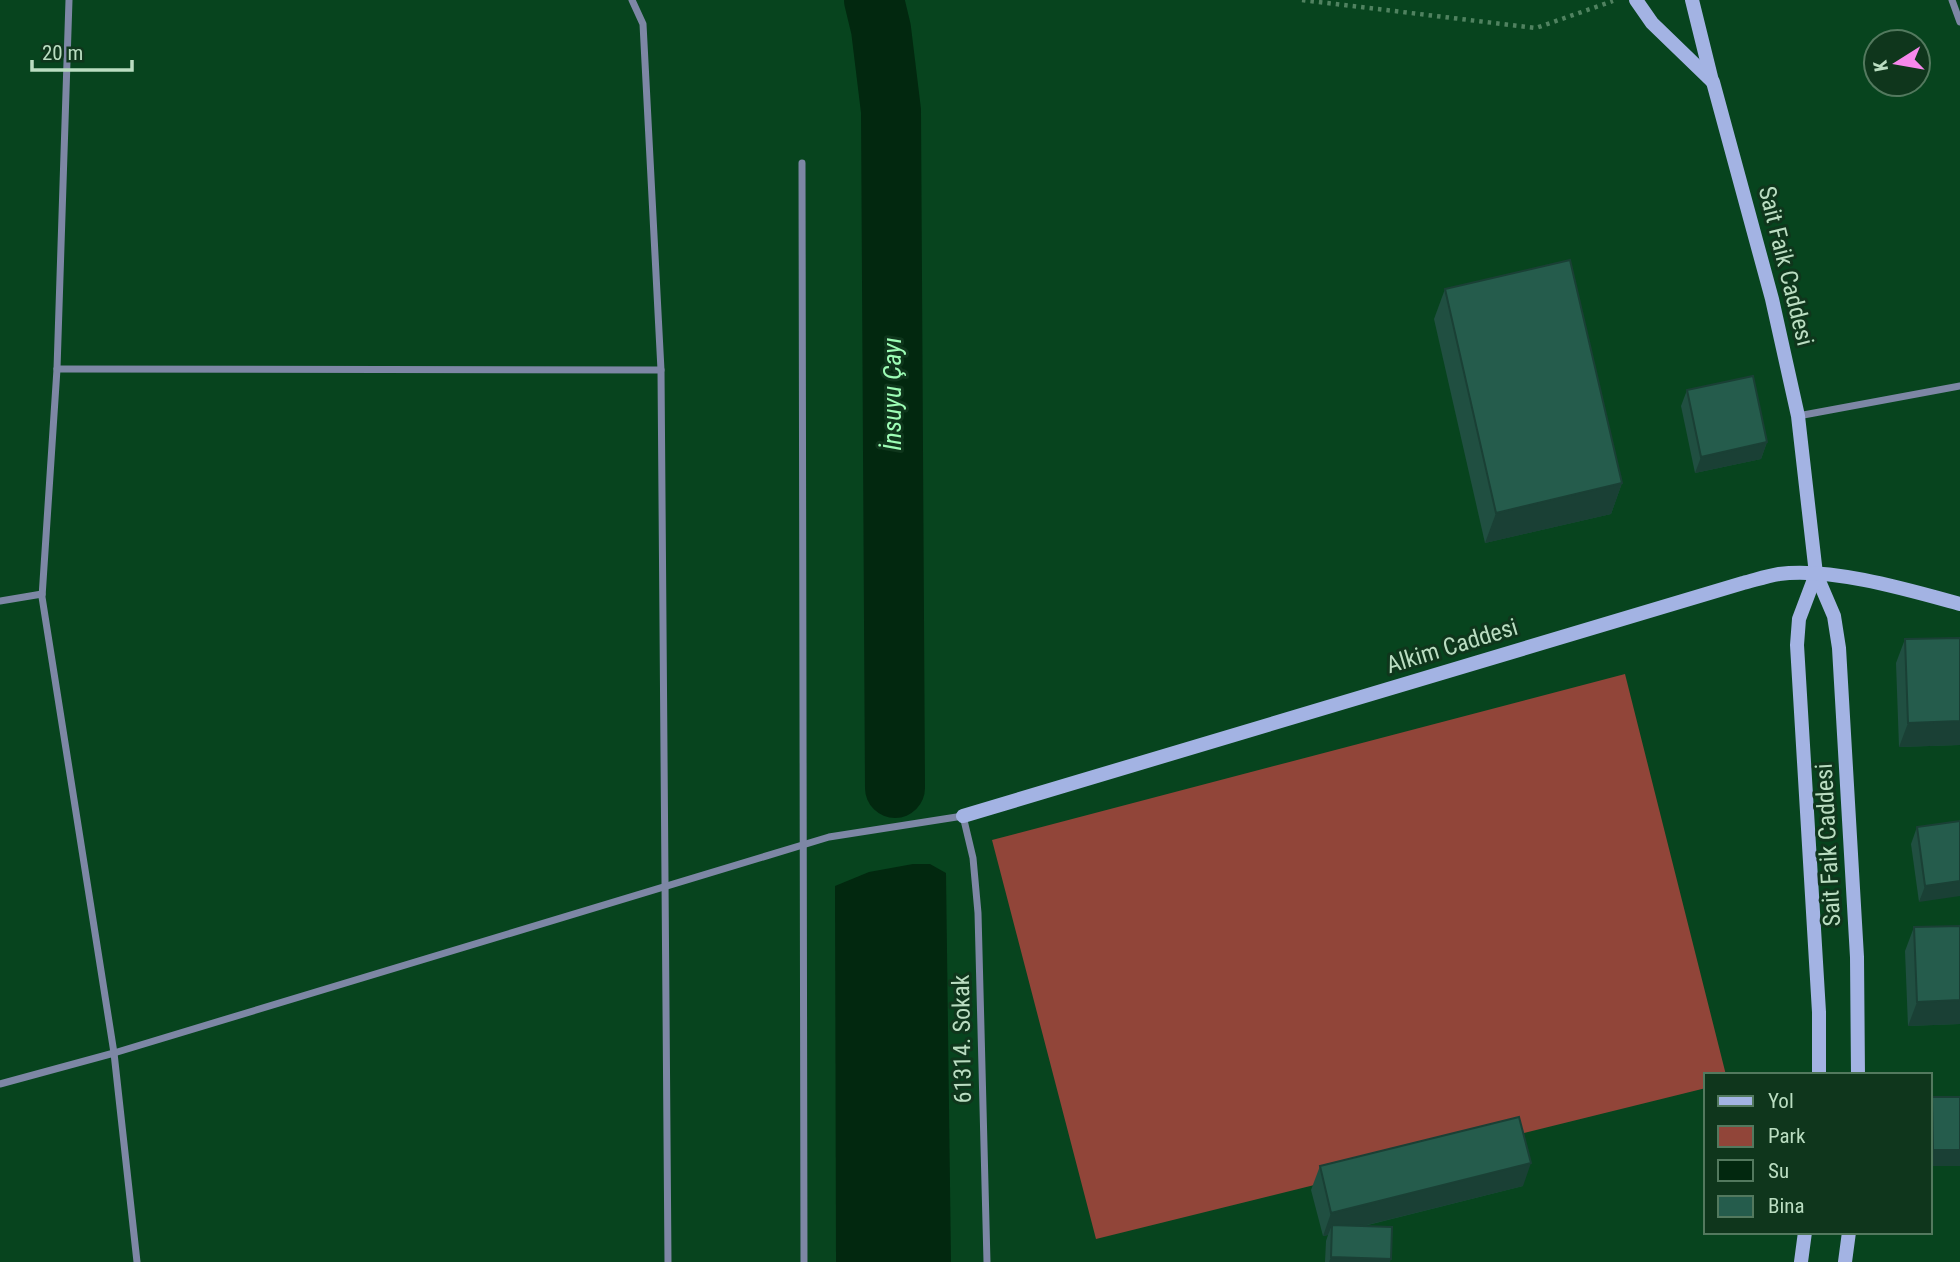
<svg xmlns="http://www.w3.org/2000/svg" width="1960" height="1262" font-family="'Roboto Condensed',sans-serif">
	<style>
		.green { fill: #914539 }
		.water { fill: #02280f }
		.lines { fill: none; stroke-linecap: round; stroke-linejoin: round }
		.river { stroke: #02280f; stroke-width: 60 }
		.path { stroke: #508260; stroke-width: 4.5; stroke-dasharray: 3.5 5; stroke-linecap: butt }
		.street { stroke: #7d87a5; stroke-width: 7 }
		.secondary { stroke: #a3b3e3; stroke-width: 14 }
		.wall { fill: #204f41 }
		.shaded-wall { fill: #1a4035 }
		.building { fill: #255c4c; stroke: #1a4035; stroke-width: 2 }
		.labels { text-anchor: middle; dominant-baseline: central; stroke-width: 6; stroke-linejoin: round; paint-order: stroke }
		.street-label { font-size: 24px; fill: #baddc1; stroke: #0f361c }
		.water-label { font-size: 26px; font-style: italic; fill: #9dfdb5; stroke: #0f361c }
	</style>
	<rect width="100%" height="100%" fill="#07441e"/>
	<path class="green" d="M1625,674L1726,1075H1706V1088L1096,1239L992,840Z"/>
	<path class="water" d="M913,864H930L946,873L951,1262H836L835,886L869,872Z"/>
	<g class="lines">
		<path class="river" d="M874,0L881,29L891,111L895,788"/>
		<path class="path" d="M1302,0L1536,28L1613,1"/>
		<g class="street">
			<path d="M69,0L57,369L42,597L114,1053L137,1262"/>
			<path d="M632,0L643,24L661,370L668,1262"/>
			<path d="M1952,0L1960,22"/>
			<path d="M802,163L804,1262"/>
			<path d="M57,369L661,370"/>
			<path d="M1798,416L1960,386"/>
			<path d="M0,601L42,594"/>
			<path d="M0,1084L114,1053L829,837L963,816L973,858L978,913L987,1262"/>
		</g>
		<g class="secondary">
			<path d="M1636,0L1652,23L1713,82L1772,299L1798,416L1816,574L1834,616L1839,648L1857,957L1858,1075"/>
			<path d="M1692,0L1712,81"/>
			<path d="M1816,574L1799,619L1797,645L1819,1012V1075"/>
			<path d="M963,816L1743,583C1755,580 1767,576 1779,574C1831,567 1909,590 1960,604"/>
			<path d="M1801,1262L1805,1232"/>
			<path d="M1845,1262L1849,1232"/>
		</g>
	</g>
	<g class="wall">
		<path d="M1445,289L1622,483L1611,514L1485,543L1434,319Z"/>
		<path d="M1687,390L1767,442L1761,459L1695,473L1681,406Z"/>
		<path d="M1960,638V745L1899,747L1896,663L1905,639Z"/>
		<path d="M1960,821L1919,902L1911,844L1917,827Z"/>
		<path d="M1960,926V1024L1908,1026L1905,951L1914,927Z"/>
		<path d="M1932,1097H1960V1166H1930V1102Z"/>
		<path d="M1320,1166L1523,1186L1364,1226L1390,1262H1325L1326,1241L1328,1235L1323,1236L1311,1190Z"/>
	</g>
	<g class="shaded-wall">
		<path d="M1767,442L1761,459L1695,473L1701,457Z"/>
		<path d="M1622,483L1611,514L1485,543L1496,513Z"/>
		<path d="M1960,721V745L1899,747L1908,723Z"/>
		<path d="M1960,881V896L1919,902L1925,886Z"/>
		<path d="M1960,1000V1024L1908,1026L1917,1002Z"/>
		<path d="M1933,1150H1960V1166H1930V1157Z"/>
		<path d="M1531,1163L1523,1186L1331,1234L1332,1225L1328,1235L1323,1236L1331,1213Z"/>
		<path d="M1331,1257L1391,1259L1390,1262H1329Z"/>
	</g>
	<g class="building">
		<path d="M1570,260L1622,483L1496,513L1445,289Z"/>
		<path d="M1753,376L1767,442L1701,457L1687,390Z"/>
		<path d="M1960,638V721L1908,723L1905,639Z"/>
		<path d="M1960,821V881L1925,886L1917,827Z"/>
		<path d="M1960,926V1000L1917,1002L1914,927Z"/>
		<path d="M1932,1097H1960V1150H1933Z"/>
		<path d="M1519,1117L1531,1163L1331,1213L1320,1166Z"/>
		<path d="M1332,1225L1392,1227L1391,1259L1331,1257Z"/>
	</g>
	<g class="labels">
		<g class="street-label">
			<text transform="translate(1786 266) rotate(76)">Sait Faik Caddesi</text>
			<text transform="translate(1452 646) rotate(-17)">Alkim Caddesi</text>
			<text transform="translate(1828 845) rotate(-93)">Sait Faik Caddesi</text>
			<text transform="translate(962 1039) rotate(-91)">61314. Sokak</text>
		</g>
		<g class="water-label">
			<text transform="translate(892 394) rotate(-90)">İnsuyu Çayı</text>
		</g>
	</g>
	<rect x="1704" y="1073" width="228" height="161" fill="#0f361c" stroke="#53795e" stroke-width="2"/>
	<rect x="1718" y="1096" width="35" height="10" fill="#a3b3e3" stroke="#53795e" stroke-width="2"/>
	<text x="1768" y="1108" font-size="21" fill="#baddc1">Yol</text>
	<rect x="1718" y="1126" width="35" height="21" fill="#914539" stroke="#53795e" stroke-width="2"/>
	<text x="1768" y="1143" font-size="21" fill="#baddc1">Park</text>
	<rect x="1718" y="1160" width="35" height="21" fill="#02280f" stroke="#53795e" stroke-width="2"/>
	<text x="1768" y="1178" font-size="21" fill="#baddc1">Su</text>
	<rect x="1718" y="1196" width="35" height="21" fill="#255c4c" stroke="#53795e" stroke-width="2"/>
	<text x="1768" y="1213" font-size="21" fill="#baddc1">Bina</text>
	<g transform="translate(1897 63) rotate(259)"><circle r="33" fill="#0f361c" stroke="#53795e" stroke-width="2"/>
	<path d="M0-5L12 26L0 18L-12 26Z" fill="#f788ec"/>
	<text y="-10" font-size="19" font-weight="bold" text-anchor="middle" fill="#baddc1">K</text>
	</g>
	<path d="M32 60v10h100v-10" fill="none" stroke="#baddc1" stroke-width="3.5"/>
	<text x="42" y="60" font-size="21" fill="#baddc1" stroke="#0f361c" stroke-width="5" paint-order="stroke">20 m</text>
</svg>
